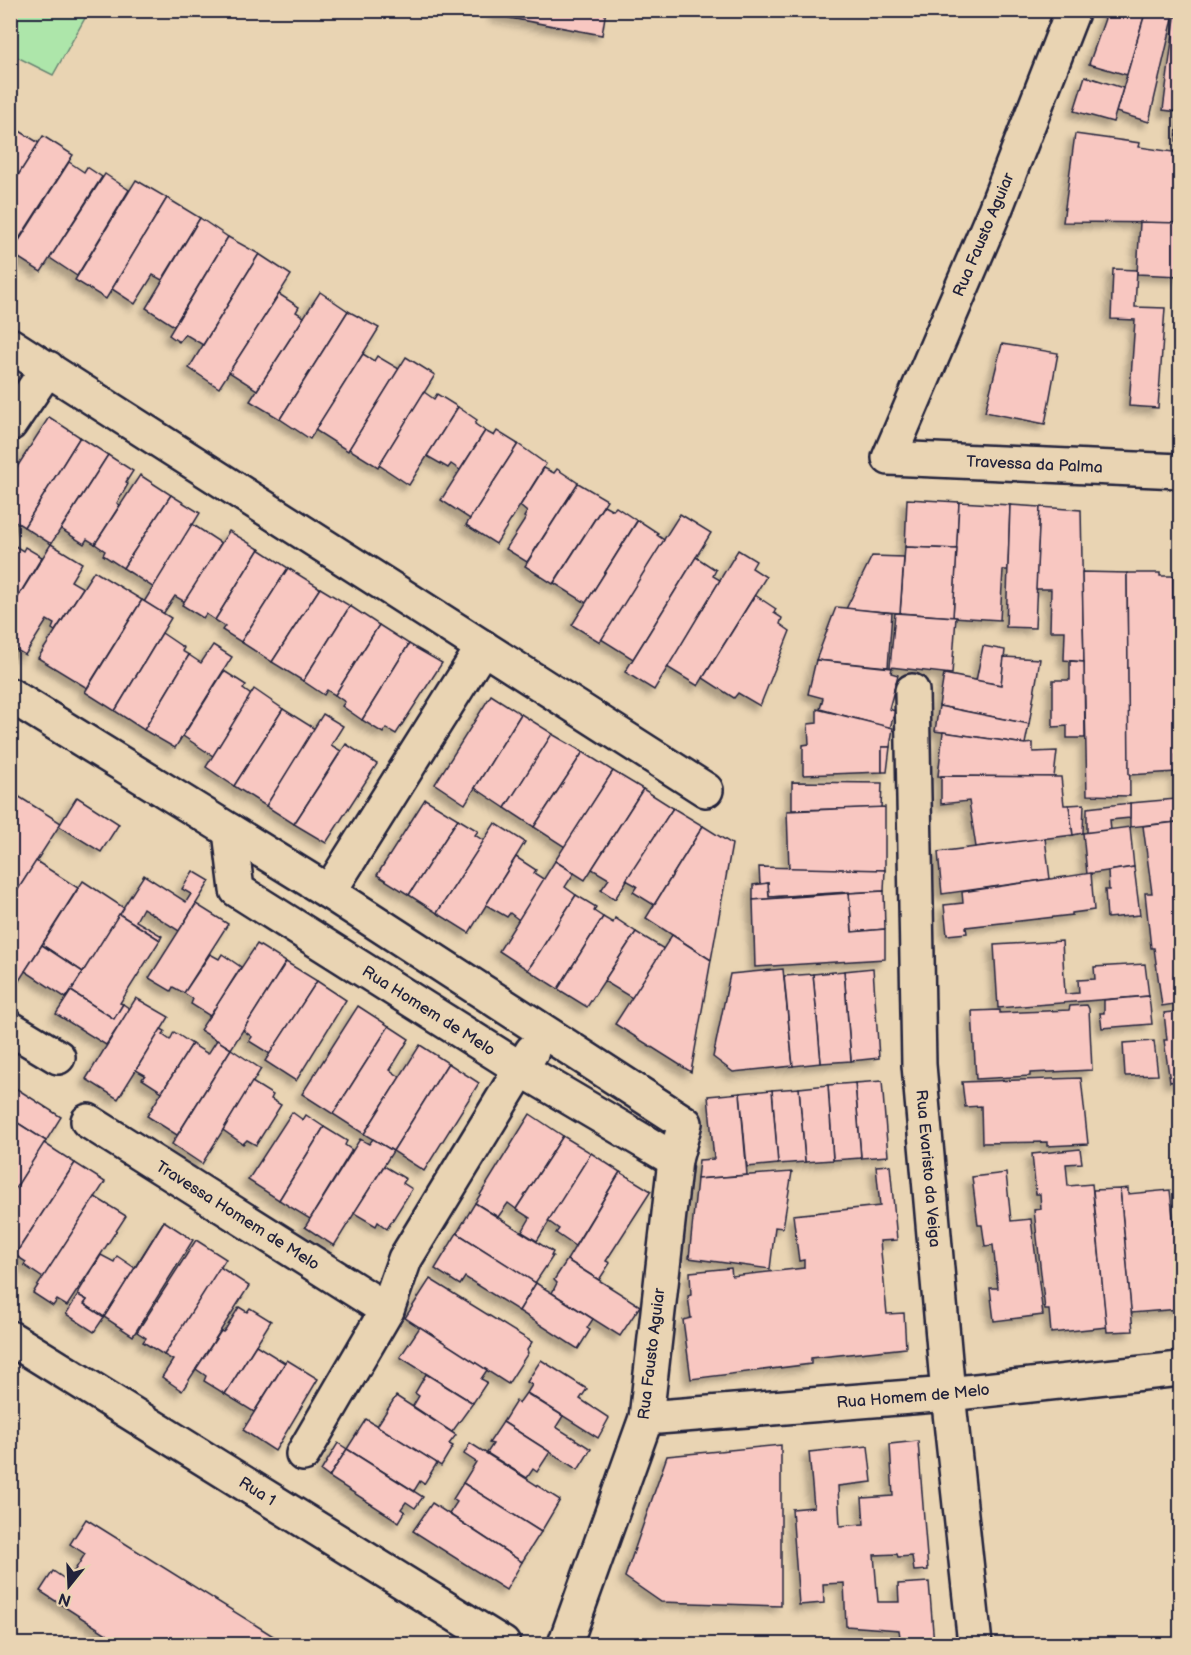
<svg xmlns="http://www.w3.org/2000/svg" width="1191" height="1655" font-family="'Balsamiq Sans',sans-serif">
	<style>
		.green { fill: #ade6aa; stroke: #688472; stroke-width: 1.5 }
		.building { fill: #f8c7c1; stroke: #22223b; stroke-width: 1.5; filter: url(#shadow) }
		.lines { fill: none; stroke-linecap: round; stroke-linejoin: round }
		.minor-casing { stroke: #22223b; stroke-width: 38 }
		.minor { stroke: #e9d4b3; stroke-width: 33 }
		.labels { text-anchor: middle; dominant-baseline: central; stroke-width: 4.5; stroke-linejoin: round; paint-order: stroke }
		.street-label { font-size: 16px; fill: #22223b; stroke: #e9d4b3 }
	</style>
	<defs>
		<filter id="shadow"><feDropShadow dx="-5.5" dy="5.5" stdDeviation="3" flood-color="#0004"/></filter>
	</defs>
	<rect width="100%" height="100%" fill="#e9d4b3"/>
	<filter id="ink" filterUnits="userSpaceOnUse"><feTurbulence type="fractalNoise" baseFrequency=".0167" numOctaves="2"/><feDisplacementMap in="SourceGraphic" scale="12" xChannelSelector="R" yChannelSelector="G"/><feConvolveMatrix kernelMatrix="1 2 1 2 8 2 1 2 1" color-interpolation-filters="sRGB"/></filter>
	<g filter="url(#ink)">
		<path class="green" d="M10,11L11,10L89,11L53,75L11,54Z"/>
		<g class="building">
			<path d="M495,10H606L602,35L494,15Z"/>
			<path d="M1108,10H1146L1127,75L1089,64Z"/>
			<path d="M1146,10H1175L1149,122L1116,112Z"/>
			<path d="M1176,10H1180V143L1176,141L1178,112L1163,110Z"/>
			<path d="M1085,76L1123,88L1113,122L1074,111Z"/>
			<path d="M18,130L39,143L10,188V131L16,134Z"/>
			<path d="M1075,134L1140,143L1139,147L1180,153V223L1063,222Z"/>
			<path d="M43,136L73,155L19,239L10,233V188Z"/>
			<path d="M69,162L84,172L87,167L102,177L41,272L11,253Z"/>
			<path d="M105,174L129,190L77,276L50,258Z"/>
			<path d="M136,180L167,198L106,299L75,280Z"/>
			<path d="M167,198L200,218L162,280L153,275L135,304L112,289Z"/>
			<path d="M200,218L228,237L174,326L146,308Z"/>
			<path d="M1140,222L1180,223V276L1137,274Z"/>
			<path d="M228,237L259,254L203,345L185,334L179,342L169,335Z"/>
			<path d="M259,254L291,275L219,388L189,368Z"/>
			<path d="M1113,269L1137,270L1135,307L1165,308L1158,408L1129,406L1135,320L1111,319Z"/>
			<path d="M320,292L348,311L280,419L250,401Z"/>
			<path d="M279,294L299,307L296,312L304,317L257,390L229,372Z"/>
			<path d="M348,311L379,328L310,439L280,419Z"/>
			<path d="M1002,344L1058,353L1045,424L985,412Z"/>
			<path d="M363,354L374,361L377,356L399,369L348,451L315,430Z"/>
			<path d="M406,357L435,375L378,467L349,449Z"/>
			<path d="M424,392L434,399L437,394L458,407L409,485L379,465Z"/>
			<path d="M458,407L477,420L475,424L485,431L460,470L451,464L448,468L427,456Z"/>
			<path d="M49,417L80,437L24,527L10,518V478Z"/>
			<path d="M485,431L494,436L497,431L518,444L470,519L441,500Z"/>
			<path d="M80,437L108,455L51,544L24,527Z"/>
			<path d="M518,444L546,464L496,544L466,525Z"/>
			<path d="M108,455L133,471L126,482L128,484L117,503L120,505L95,544L87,539L84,544L61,529Z"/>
			<path d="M544,468L554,473L557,469L578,483L527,562L506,549L526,518L524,517L527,512L520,506Z"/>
			<path d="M140,475L171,495L123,568L103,555L105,551L95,544Z"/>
			<path d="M578,483L607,500L553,584L525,566Z"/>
			<path d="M171,495L200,513L154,588L123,568Z"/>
			<path d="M907,499L959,502L957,549L905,547Z"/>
			<path d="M959,502L1010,505L1008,570H1003L1000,620L953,617Z"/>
			<path d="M604,505L613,510L616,507L637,521L586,603L554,583Z"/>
			<path d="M1010,505L1040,507L1035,628L1006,627Z"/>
			<path d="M1040,507L1081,510L1084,662L1064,660L1065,631H1050L1051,589H1036Z"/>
			<path d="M680,514L711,533L633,659L601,639Z"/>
			<path d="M638,520L658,533L657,535L664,540L600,642L572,625Z"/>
			<path d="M192,524L221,543L185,602L175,596L163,614L144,602Z"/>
			<path d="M229,531L259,549L215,620L206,614L203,618L182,605Z"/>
			<path d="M12,544L23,551L25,547L42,557L10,610Z"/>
			<path d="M51,544L82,563L71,581L83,588L55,631L52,629L54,624L47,620L25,655L10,646V610Z"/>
			<path d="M905,547L957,549L953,617L900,613Z"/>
			<path d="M259,549L288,568L241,642L222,630L225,626L215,620Z"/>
			<path d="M738,550L756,561L752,568L766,577L698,686L667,667Z"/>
			<path d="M872,556L904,557L900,613L846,609Z"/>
			<path d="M696,557L716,570L713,576L720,580L654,690L625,672Z"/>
			<path d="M288,568L320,588L272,662L241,642Z"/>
			<path d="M94,571L142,600L87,688L38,658Z"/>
			<path d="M1082,572L1127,573L1130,796L1087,795Z"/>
			<path d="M1127,573H1160V576H1173L1176,772L1129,775Z"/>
			<path d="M1173,576H1180V822H1177Z"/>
			<path d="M320,588L350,606L303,681L272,662Z"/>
			<path d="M755,595L776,609L774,613L782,618L780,624L790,631L760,706L738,693L734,698L703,678Z"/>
			<path d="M142,600L171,618L115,711L85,692Z"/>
			<path d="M350,606L379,625L335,695L327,690L324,695L303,681Z"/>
			<path d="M836,607L892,613L888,667L816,660Z"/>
			<path d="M895,613L956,617L952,674L890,667Z"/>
			<path d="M379,625L409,644L362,720L342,706L345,702L335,695Z"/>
			<path d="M162,633L184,648L182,651L189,655L144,730L115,711Z"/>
			<path d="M409,644L442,663L396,734L386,728L383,733L362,720Z"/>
			<path d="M213,645L232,657L175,748L144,730L189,655L201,663Z"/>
			<path d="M983,646L1005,650L1001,685L976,681Z"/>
			<path d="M1004,657L1040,659L1029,724L939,706L944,674L1001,685Z"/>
			<path d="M816,660L892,668L891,673L898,675L889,709L895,711L890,728L820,709L823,698L808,694Z"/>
			<path d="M1070,661L1084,662L1085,738H1067V726L1053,727V680H1070Z"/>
			<path d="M224,671L246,685L243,689L251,695L213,756L183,736Z"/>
			<path d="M254,689L283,709L234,786L206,767Z"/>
			<path d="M491,695L521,714L465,804L435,784Z"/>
			<path d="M939,706L1029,724L1025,744L935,731Z"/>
			<path d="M283,709L315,729L266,806L234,786Z"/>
			<path d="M817,709L893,728L890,747H882V772L803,775V745L809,744L808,724L817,723Z"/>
			<path d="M323,714L343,726L331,745L341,751L294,824L266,806Z"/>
			<path d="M521,714L553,734L505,808L475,788Z"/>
			<path d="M943,732L1025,744L1033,743V752L1057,751L1054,777L938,776Z"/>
			<path d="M552,734L583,752L534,827L505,808Z"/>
			<path d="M346,744L377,764L326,843L294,824Z"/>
			<path d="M882,747H890L887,772H882Z"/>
			<path d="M583,752L613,771L565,847L534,827Z"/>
			<path d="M613,771L643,789L585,880L555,861Z"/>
			<path d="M941,776L1061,777L1064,805H1069L1073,835L976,847L969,801L941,804Z"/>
			<path d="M792,782L882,783L881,808L792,810Z"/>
			<path d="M643,789L673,808L615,899L601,890L609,879L592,869Z"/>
			<path d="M13,793L61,823L10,902V797Z"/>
			<path d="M77,797L119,824L101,852L59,826Z"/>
			<path d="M425,799L458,819L409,895L377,875Z"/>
			<path d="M1176,799L1177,822L1130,827V803Z"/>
			<path d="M1130,803V818L1110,820L1111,830L1087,833V808Z"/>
			<path d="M1084,804L1083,833L1073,835L1069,805Z"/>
			<path d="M885,807V870L789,869L787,811Z"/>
			<path d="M673,808L703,826L654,905L633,892L637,886L626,880Z"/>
			<path d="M458,819L478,831L475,835L484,841L437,913L409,895Z"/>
			<path d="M1177,822H1180V1003L1162,1006L1154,948H1151L1145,893H1152L1143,826Z"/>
			<path d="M495,823L525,842L469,933L437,913Z"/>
			<path d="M703,826L732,844L711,960L646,918Z"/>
			<path d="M1130,827L1134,867L1087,874L1083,833Z"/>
			<path d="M1045,838L1050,879L942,894L938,852Z"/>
			<path d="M516,857L536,870L534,873L545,880L519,920L510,913L507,917L486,905Z"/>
			<path d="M36,861L78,888L15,987L10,984V902Z"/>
			<path d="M555,861L574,873L565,887L576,895L528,970L499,951Z"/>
			<path d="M759,867L885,870L884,891L769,897L768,883L760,885Z"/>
			<path d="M1134,867L1140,915L1107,918L1105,890H1109L1108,871Z"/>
			<path d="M193,871L210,881L179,931L143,908L136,921L162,936L160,940L119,914L144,875L186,902L191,894L182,889Z"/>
			<path d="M1091,873L1094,910L1072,913V915L966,927L967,933L947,935L944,905L963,903L962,892Z"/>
			<path d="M83,881L124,908L83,972L42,945Z"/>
			<path d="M768,883L769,897L849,892V893L753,900V885Z"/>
			<path d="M884,891L885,929L852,932L849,893Z"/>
			<path d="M849,893L852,932L885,929V959L755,967L753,900Z"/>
			<path d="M576,895L596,907L594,911L603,917L558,989L528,970Z"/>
			<path d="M196,904L228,924L184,993L173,987L171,991L149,978Z"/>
			<path d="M119,914L160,940L120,1003L123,1004L114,1019L71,991Z"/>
			<path d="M603,917L613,923L615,918L636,932L587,1007L558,989Z"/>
			<path d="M636,932L664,949L632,998L604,981Z"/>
			<path d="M672,935L711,960L691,1072L615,1024Z"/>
			<path d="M1062,941L1065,994L1079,993L1078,980L1095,979L1094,967L1145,964L1149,996L998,1008L994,945Z"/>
			<path d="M257,944L286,962L231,1049L200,1030Z"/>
			<path d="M42,945L83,972L66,998L25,971Z"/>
			<path d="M210,954L219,959L222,954L241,967L210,1016L191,1004L193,999L184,993Z"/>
			<path d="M286,962L317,981L270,1054L249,1041L252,1037L243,1030Z"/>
			<path d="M873,968L879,1058L851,1061L844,971Z"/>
			<path d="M783,969L793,1066L733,1072L713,1057L730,974Z"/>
			<path d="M844,971L851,1061L821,1063L813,974Z"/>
			<path d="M813,974L821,1063L793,1066L784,976Z"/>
			<path d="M317,981L346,1000L296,1081L265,1061Z"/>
			<path d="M71,991L114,1019L123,1004L130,1009L106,1045L56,1014Z"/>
			<path d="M1149,996L1152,1024L1102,1028L1100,1013H1104V1000Z"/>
			<path d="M136,998L169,1017L118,1099L86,1079Z"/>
			<path d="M1087,1005L1089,1009L1092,1070L1030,1073V1076L976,1079L972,1011L1000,1010V1013L1069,1010L1070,1006Z"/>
			<path d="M358,1006L389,1026L333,1114L302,1094Z"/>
			<path d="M1180,1011V1080L1170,1082L1164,1040H1167L1164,1013Z"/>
			<path d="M389,1026L409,1039L390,1070L400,1077L364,1134L333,1114Z"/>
			<path d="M161,1029L165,1031L163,1035L170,1040L174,1032L192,1044L162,1092L142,1079L145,1075L136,1070Z"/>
			<path d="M217,1040L231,1049L178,1134L177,1135L147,1116L192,1044L208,1054Z"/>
			<path d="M1154,1041L1158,1075L1125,1076L1123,1043Z"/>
			<path d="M420,1045L448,1063L393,1151L364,1134Z"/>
			<path d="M231,1049L261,1069L202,1164L172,1144Z"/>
			<path d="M448,1063L479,1083L424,1171L393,1151Z"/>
			<path d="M1081,1078L1088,1144L1047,1146V1142L982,1143L981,1106L965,1107L962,1082Z"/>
			<path d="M882,1081L888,1156L861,1158L855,1083Z"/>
			<path d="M252,1082L273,1095L271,1099L281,1105L256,1145L247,1140L243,1144L223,1130Z"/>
			<path d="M855,1083L861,1158L833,1160L828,1085Z"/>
			<path d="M828,1085L833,1160L805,1162L799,1088Z"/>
			<path d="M14,1087L61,1117L46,1141L10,1118V1093Z"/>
			<path d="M799,1088L805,1162L778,1164L772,1090Z"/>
			<path d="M772,1090L778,1164L747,1167L740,1093Z"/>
			<path d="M740,1093L747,1175L697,1179L699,1160L714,1159L708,1096Z"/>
			<path d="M292,1112L303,1120L306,1115L324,1127L279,1200L248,1180Z"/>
			<path d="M530,1114L563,1136L516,1209L508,1203L498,1217L475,1203Z"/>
			<path d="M10,1118L46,1141L10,1197Z"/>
			<path d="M324,1127L347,1141L345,1145L352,1150L310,1219L279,1200Z"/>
			<path d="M563,1136L591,1153L537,1241L522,1232L530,1218L516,1209Z"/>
			<path d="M360,1139L369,1144L373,1139L393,1151L334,1246L305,1227Z"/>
			<path d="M44,1143L75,1163L15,1255L10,1252V1197Z"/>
			<path d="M1080,1149L1082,1163L1066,1164L1068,1186L1092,1184L1107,1327L1051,1333L1049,1310H1045L1034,1210L1041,1209L1040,1194H1036L1032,1154Z"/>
			<path d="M591,1153L620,1172L575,1246L556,1233L559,1229L548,1221Z"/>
			<path d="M75,1163L105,1182L43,1278L24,1265L26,1262L15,1255Z"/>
			<path d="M890,1165L897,1240L880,1241L887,1314L904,1313L906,1348L811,1358V1364L691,1379L683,1320L691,1318L688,1296L691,1295L690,1272L731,1268L732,1276L804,1268V1260L799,1261L793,1215L880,1206L876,1166Z"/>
			<path d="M384,1166L406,1179L403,1183L412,1189L387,1229L378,1222L376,1226L354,1213Z"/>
			<path d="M620,1172L651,1191L606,1261L610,1263L599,1280L567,1260Z"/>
			<path d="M792,1172L783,1228L775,1227L770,1269L689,1258L697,1179Z"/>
			<path d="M1006,1173L1011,1221L1031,1219L1043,1315L994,1321L990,1288H998L993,1245L985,1246L982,1225H978L972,1177Z"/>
			<path d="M1128,1188V1194L1170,1190L1180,1279V1309L1131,1313L1120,1189Z"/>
			<path d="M1120,1189L1133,1331L1107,1332L1093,1190Z"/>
			<path d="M95,1197L126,1216L67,1306L57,1300L53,1306L33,1293Z"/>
			<path d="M475,1203L553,1252L551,1256H553L535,1283L457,1233Z"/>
			<path d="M164,1221L193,1240L133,1336L104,1317Z"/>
			<path d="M164,1221L104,1317L84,1304L87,1300L78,1295V1293L101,1255L114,1262L117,1256L135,1268Z"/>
			<path d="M457,1233L536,1283L519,1311L465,1277L460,1285L435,1269Z"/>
			<path d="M196,1240L226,1259L164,1355L143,1342L146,1338L137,1332Z"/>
			<path d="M567,1260L640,1306L620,1336L552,1293L557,1283L554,1280Z"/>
			<path d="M220,1267L249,1286L182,1391L162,1377L173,1360L164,1355Z"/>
			<path d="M430,1279L532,1342L527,1350L528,1353L508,1384L405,1318Z"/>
			<path d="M536,1283L593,1319L587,1328L590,1330L578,1349L519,1311Z"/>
			<path d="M78,1295L87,1300L84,1304L104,1317L94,1332L66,1314Z"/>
			<path d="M239,1307L247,1312L250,1308L271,1321L225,1394L204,1381L206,1376L196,1369L221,1331L223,1332L225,1330Z"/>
			<path d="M420,1327L487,1370L481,1379L487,1382L473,1403L400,1357Z"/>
			<path d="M256,1345L285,1363L254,1412L225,1394Z"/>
			<path d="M287,1360L318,1379L275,1451L243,1430Z"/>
			<path d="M541,1360L587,1389L580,1399L609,1418L598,1438L527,1393L532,1385L527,1382Z"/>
			<path d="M426,1374L473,1403L452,1432L413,1406L419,1396L415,1393Z"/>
			<path d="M526,1393L563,1416L556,1427L591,1449L578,1470L503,1422L516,1401L519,1403Z"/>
			<path d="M396,1396L456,1435L449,1444L453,1446L441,1466L377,1426Z"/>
			<path d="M366,1419L437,1463L424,1484L420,1481L414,1491L347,1449Z"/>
			<path d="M503,1422L550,1452L537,1472L533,1469L527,1478L487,1453L493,1444L489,1443Z"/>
			<path d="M918,1441L928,1570L914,1571L912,1556L898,1557L897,1554L874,1555L878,1602H899L898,1584L929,1582L934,1644H901L899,1630L846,1626L844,1583L823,1584L824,1603L799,1605L792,1509L814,1507L809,1452L868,1446L872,1482L838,1486L840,1526L864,1524L862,1498L893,1496L890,1444Z"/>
			<path d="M338,1443L347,1449L329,1477L321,1471Z"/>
			<path d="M470,1443L560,1500L541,1532L463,1483L476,1462L464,1454Z"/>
			<path d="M781,1445V1606L661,1602L625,1577L667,1456Z"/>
			<path d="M347,1449L423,1497L415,1508L406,1502L401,1509L405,1512L399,1522L329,1477Z"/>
			<path d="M463,1483L541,1532L522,1562L449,1514L457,1502L453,1499Z"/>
			<path d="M432,1503L522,1562L506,1590L413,1531Z"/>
			<path d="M86,1519L286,1644H122L40,1591L53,1571L68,1581L85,1554L70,1544Z"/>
		</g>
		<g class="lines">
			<g class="minor-casing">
				<g id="minor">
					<path id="s1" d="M1073,10L995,210L889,458L1180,471"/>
					<path d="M10,345L706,790"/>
					<path d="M10,424L48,368"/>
					<path id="s2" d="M912,691L919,1065L948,1394L975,1644"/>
					<path d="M10,695L329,892L685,1123L675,1160L646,1418L565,1644"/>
					<path id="s3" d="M230,831L237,890L521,1069L675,1160"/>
					<path d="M329,892L483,647"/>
					<path d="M10,1028L58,1057"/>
					<path id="s4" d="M88,1121L387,1310"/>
					<path id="s5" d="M10,1338L503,1644"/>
					<path id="s6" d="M646,1418L948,1394L1180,1369"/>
					<path d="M303,1454L387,1310L405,1259L532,1051"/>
				</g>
			</g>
			<use href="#minor" class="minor"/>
		</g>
	</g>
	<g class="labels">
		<g class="street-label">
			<text transform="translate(984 235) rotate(-67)">Rua Fausto Aguiar</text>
			<text stroke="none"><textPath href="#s1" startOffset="630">Travessa da Palma</textPath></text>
			<text stroke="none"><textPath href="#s3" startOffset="286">Rua Homem de Melo</textPath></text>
			<text stroke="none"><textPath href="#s2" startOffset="478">Rua Evaristo da Veiga</textPath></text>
			<text stroke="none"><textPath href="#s4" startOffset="177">Travessa Homem de Melo</textPath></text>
			<text transform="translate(652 1354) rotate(-83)">Rua Fausto Aguiar</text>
			<text stroke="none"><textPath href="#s6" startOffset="268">Rua Homem de Melo</textPath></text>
			<text stroke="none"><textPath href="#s5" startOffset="291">Rua 1</textPath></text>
		</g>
	</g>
	<rect width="1191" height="1655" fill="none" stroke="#e9d4b3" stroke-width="36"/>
	<rect x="18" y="18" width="1155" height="1619" fill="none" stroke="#22223b" stroke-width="2" filter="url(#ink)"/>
	<g transform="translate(69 1586) rotate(198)" stroke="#e9d4b3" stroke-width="4.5" paint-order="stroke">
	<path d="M0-4.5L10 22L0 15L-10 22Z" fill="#22223b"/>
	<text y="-9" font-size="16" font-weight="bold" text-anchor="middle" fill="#22223b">N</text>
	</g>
</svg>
